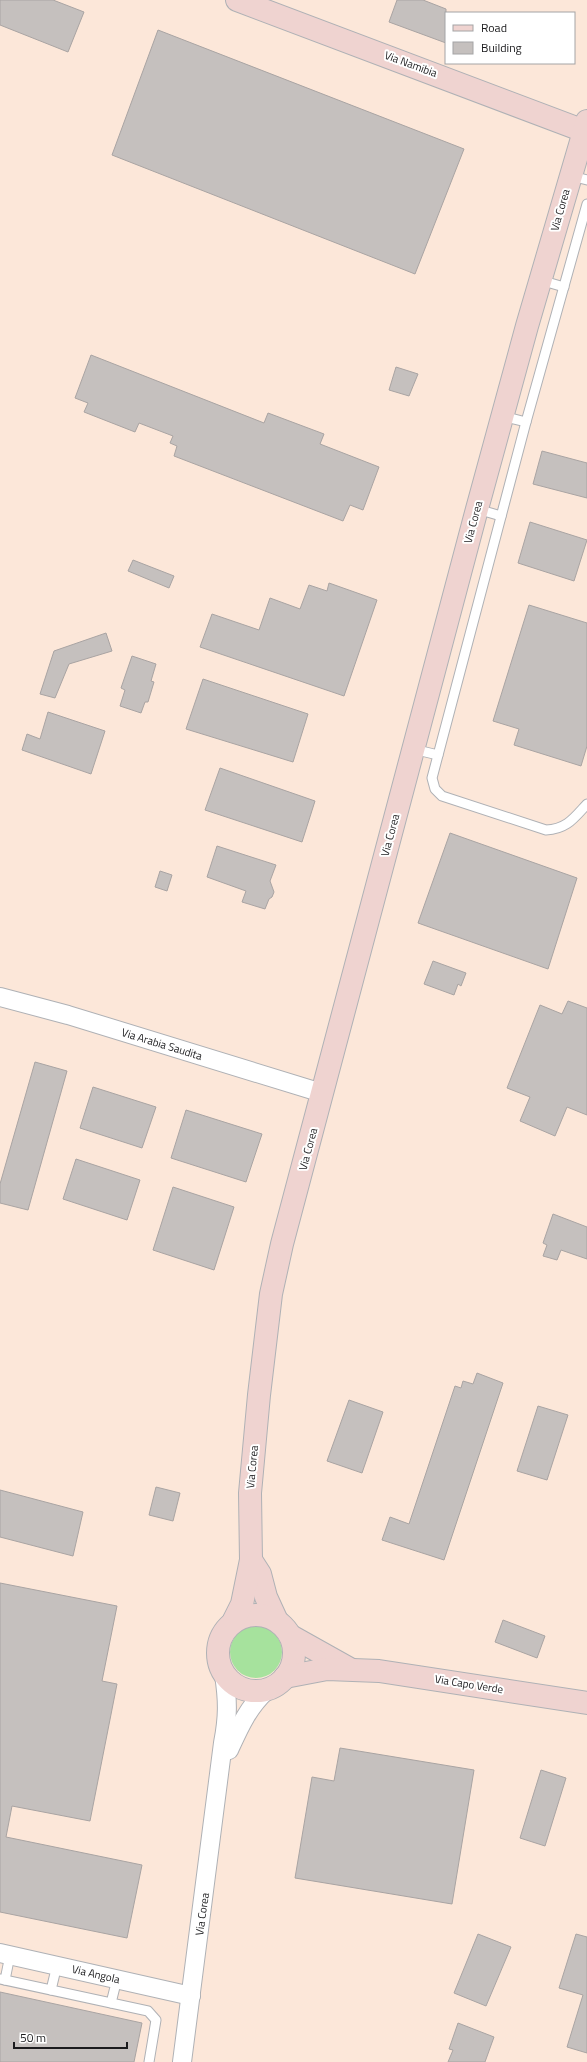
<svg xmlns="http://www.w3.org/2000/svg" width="587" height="2062" font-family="'Titillium Web',sans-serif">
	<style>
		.industrial { fill: #fce7d9; fill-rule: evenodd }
		.green { fill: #a6e29d }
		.building { fill: #c5c0be; stroke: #a9a4a3 }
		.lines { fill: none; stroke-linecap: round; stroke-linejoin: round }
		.lane-casing { stroke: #afb1b5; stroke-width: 11 }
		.street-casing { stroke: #afb1b5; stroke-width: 20 }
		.secondary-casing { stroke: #afb1b5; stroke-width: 24 }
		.lane { stroke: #fff; stroke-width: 9 }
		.street { stroke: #fff; stroke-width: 18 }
		.secondary { stroke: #efd3d0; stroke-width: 22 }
		.labels { text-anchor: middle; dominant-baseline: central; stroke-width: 4; stroke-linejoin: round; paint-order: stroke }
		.street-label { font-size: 11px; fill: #1b1b1d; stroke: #fff }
	</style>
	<rect width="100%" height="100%" fill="#f4f5fa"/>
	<path class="industrial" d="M0,0H587V2062H0ZM446,13H574V63H446Z"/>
	<circle class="green" cx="256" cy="1652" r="26"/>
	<g class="building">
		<path d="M0,0H53L84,12L68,52L0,25Z"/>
		<path d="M397,0H423L446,9V43L389,22Z"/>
		<path d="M158,30L464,149L415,274L112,155Z"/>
		<path d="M91,355L264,423L268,413L324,434L320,444L379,467L363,510L350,505L343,521L174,456L177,446L170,443L173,436L139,423L135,432L84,412L88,403L75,398Z"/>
		<path d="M396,367L418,374L409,396L389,390Z"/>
		<path d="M542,451L587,463V498L533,484Z"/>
		<path d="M530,522L587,540L574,581L518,563Z"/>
		<path d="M133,560L174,576L169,588L128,571Z"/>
		<path d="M329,583L377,600L344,696L200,647L212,614L259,630L270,598L300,609L309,585L327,591Z"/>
		<path d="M529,605L587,623V746L581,766L514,745L519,729L493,721Z"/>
		<path d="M106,633L112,651L69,664L55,698L40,694L54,651Z"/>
		<path d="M132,656L156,664L151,681L154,682L148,702H145L141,713L120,706L125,690L121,688Z"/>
		<path d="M203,679L308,714L293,762L186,729Z"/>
		<path d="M48,712L105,731L91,774L22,750L27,734L40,739Z"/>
		<path d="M220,768L315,801L302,842L205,810Z"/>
		<path d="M450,833L577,878L548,969L418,923Z"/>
		<path d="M217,846L276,865L270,881L274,892L272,897L269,899L265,909L242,902L246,891L207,877Z"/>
		<path d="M160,871L172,875L167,891L155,887Z"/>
		<path d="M433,961L466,973L461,986L458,984L454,995L424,984Z"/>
		<path d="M568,1001L587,1008V1115L567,1107L555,1136L520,1121L530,1097L507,1088L540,1005L562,1014Z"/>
		<path d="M35,1062L67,1071L28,1210L0,1203V1184Z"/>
		<path d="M93,1087L156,1107L142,1148L80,1128Z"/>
		<path d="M186,1110L262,1134L246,1182L171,1158Z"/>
		<path d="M76,1159L140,1180L127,1220L63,1199Z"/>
		<path d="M173,1187L234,1207L214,1270L153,1250Z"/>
		<path d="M553,1214L587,1227V1259L561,1250L557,1260L543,1256L547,1245L543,1243Z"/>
		<path d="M477,1373L503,1383L444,1560L382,1540L390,1517L409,1524L455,1386L461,1388L463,1381L473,1384Z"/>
		<path d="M349,1400L383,1412L362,1473L327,1461Z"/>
		<path d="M538,1406L568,1415L547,1480L517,1471Z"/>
		<path d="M156,1487L180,1493L173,1521L149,1515Z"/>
		<path d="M0,1490L83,1512L73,1556L0,1537Z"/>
		<path d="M0,1583L117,1606L102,1681L117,1684L90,1821L12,1806L6,1837L142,1865L127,1938L0,1912Z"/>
		<path d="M503,1620L545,1636L537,1658L495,1642Z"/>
		<path d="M340,1748L474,1770L452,1904L295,1878L312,1777L334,1781Z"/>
		<path d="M541,1770L566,1778L545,1846L520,1838Z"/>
		<path d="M478,1934L511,1947L486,2006L454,1993Z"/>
		<path d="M576,1934L587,1937V2053L567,2047L583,1995L559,1988Z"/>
		<path d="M0,1992L142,2023L134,2062H0Z"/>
		<path d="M458,2023L494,2037L485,2062H448L453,2050L449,2049Z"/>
	</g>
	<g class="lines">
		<g class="lane-casing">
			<g id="lane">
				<path d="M571,176L587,180"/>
				<path d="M587,204L526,422L432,778L435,789L442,796L546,830C567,829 574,818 587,804"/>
				<path d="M540,280L564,287"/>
				<path d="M502,416L526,422"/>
				<path d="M477,509L501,516"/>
				<path d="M413,749L438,755"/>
				<path d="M0,1979L148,2011L156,2020L149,2062"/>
				<path d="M5,1980L10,1955"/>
				<path d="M51,1990L57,1965"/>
				<path d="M111,2003L117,1979"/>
			</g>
		</g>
		<g class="street-casing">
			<g id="street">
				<path d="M0,997L68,1015L322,1093"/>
				<path d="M229,1750C239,1728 248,1707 267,1690"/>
				<path d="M0,1953L191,1996"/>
				<path d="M182,2062L223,1743C228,1717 228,1701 224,1675"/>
			</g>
		</g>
		<g class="secondary-casing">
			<g id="secondary">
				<path d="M237,0L584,131"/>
				<path d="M251,1560L260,1574L266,1597L277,1621"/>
				<circle cx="256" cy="1653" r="38"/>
				<path d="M234,1620L242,1604L251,1560L250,1493L259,1395L271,1294L282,1244L477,509L527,326L587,121"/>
				<path d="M291,1636L350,1669"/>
				<path d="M285,1677L327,1669L379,1671L587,1703"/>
			</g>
		</g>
		<use href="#lane" class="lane"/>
		<use href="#street" class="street"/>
		<use href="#secondary" class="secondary"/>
	</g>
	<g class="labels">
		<g class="street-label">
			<text transform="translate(411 64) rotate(20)">Via Namibia</text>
			<text transform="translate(560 210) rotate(-74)">Via Corea</text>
			<text transform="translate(473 522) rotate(-75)">Via Corea</text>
			<text transform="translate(390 835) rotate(-75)">Via Corea</text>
			<text transform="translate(162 1044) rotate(17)">Via Arabia Saudita</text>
			<text transform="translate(308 1149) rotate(-75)">Via Corea</text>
			<text transform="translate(252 1467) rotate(-85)">Via Corea</text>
			<text transform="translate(469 1684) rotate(9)">Via Capo Verde</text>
			<text transform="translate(202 1914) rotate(-82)">Via Corea</text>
			<text transform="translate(96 1974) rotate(13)">Via Angola</text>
		</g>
	</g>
	<rect x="445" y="12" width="130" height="52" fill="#ffffff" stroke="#a4a4a5"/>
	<rect x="453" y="25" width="20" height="6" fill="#efd3d0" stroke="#a4a4a5"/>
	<text x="481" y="32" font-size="12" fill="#1b1b1d">Road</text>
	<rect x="453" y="42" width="20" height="12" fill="#c5c0be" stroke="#a4a4a5"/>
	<text x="481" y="52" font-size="12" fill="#1b1b1d">Building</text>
	<path d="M14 2042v6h113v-6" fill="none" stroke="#1b1b1d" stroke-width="2"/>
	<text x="20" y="2042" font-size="12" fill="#1b1b1d" stroke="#ffffff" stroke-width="3" paint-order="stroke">50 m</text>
</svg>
